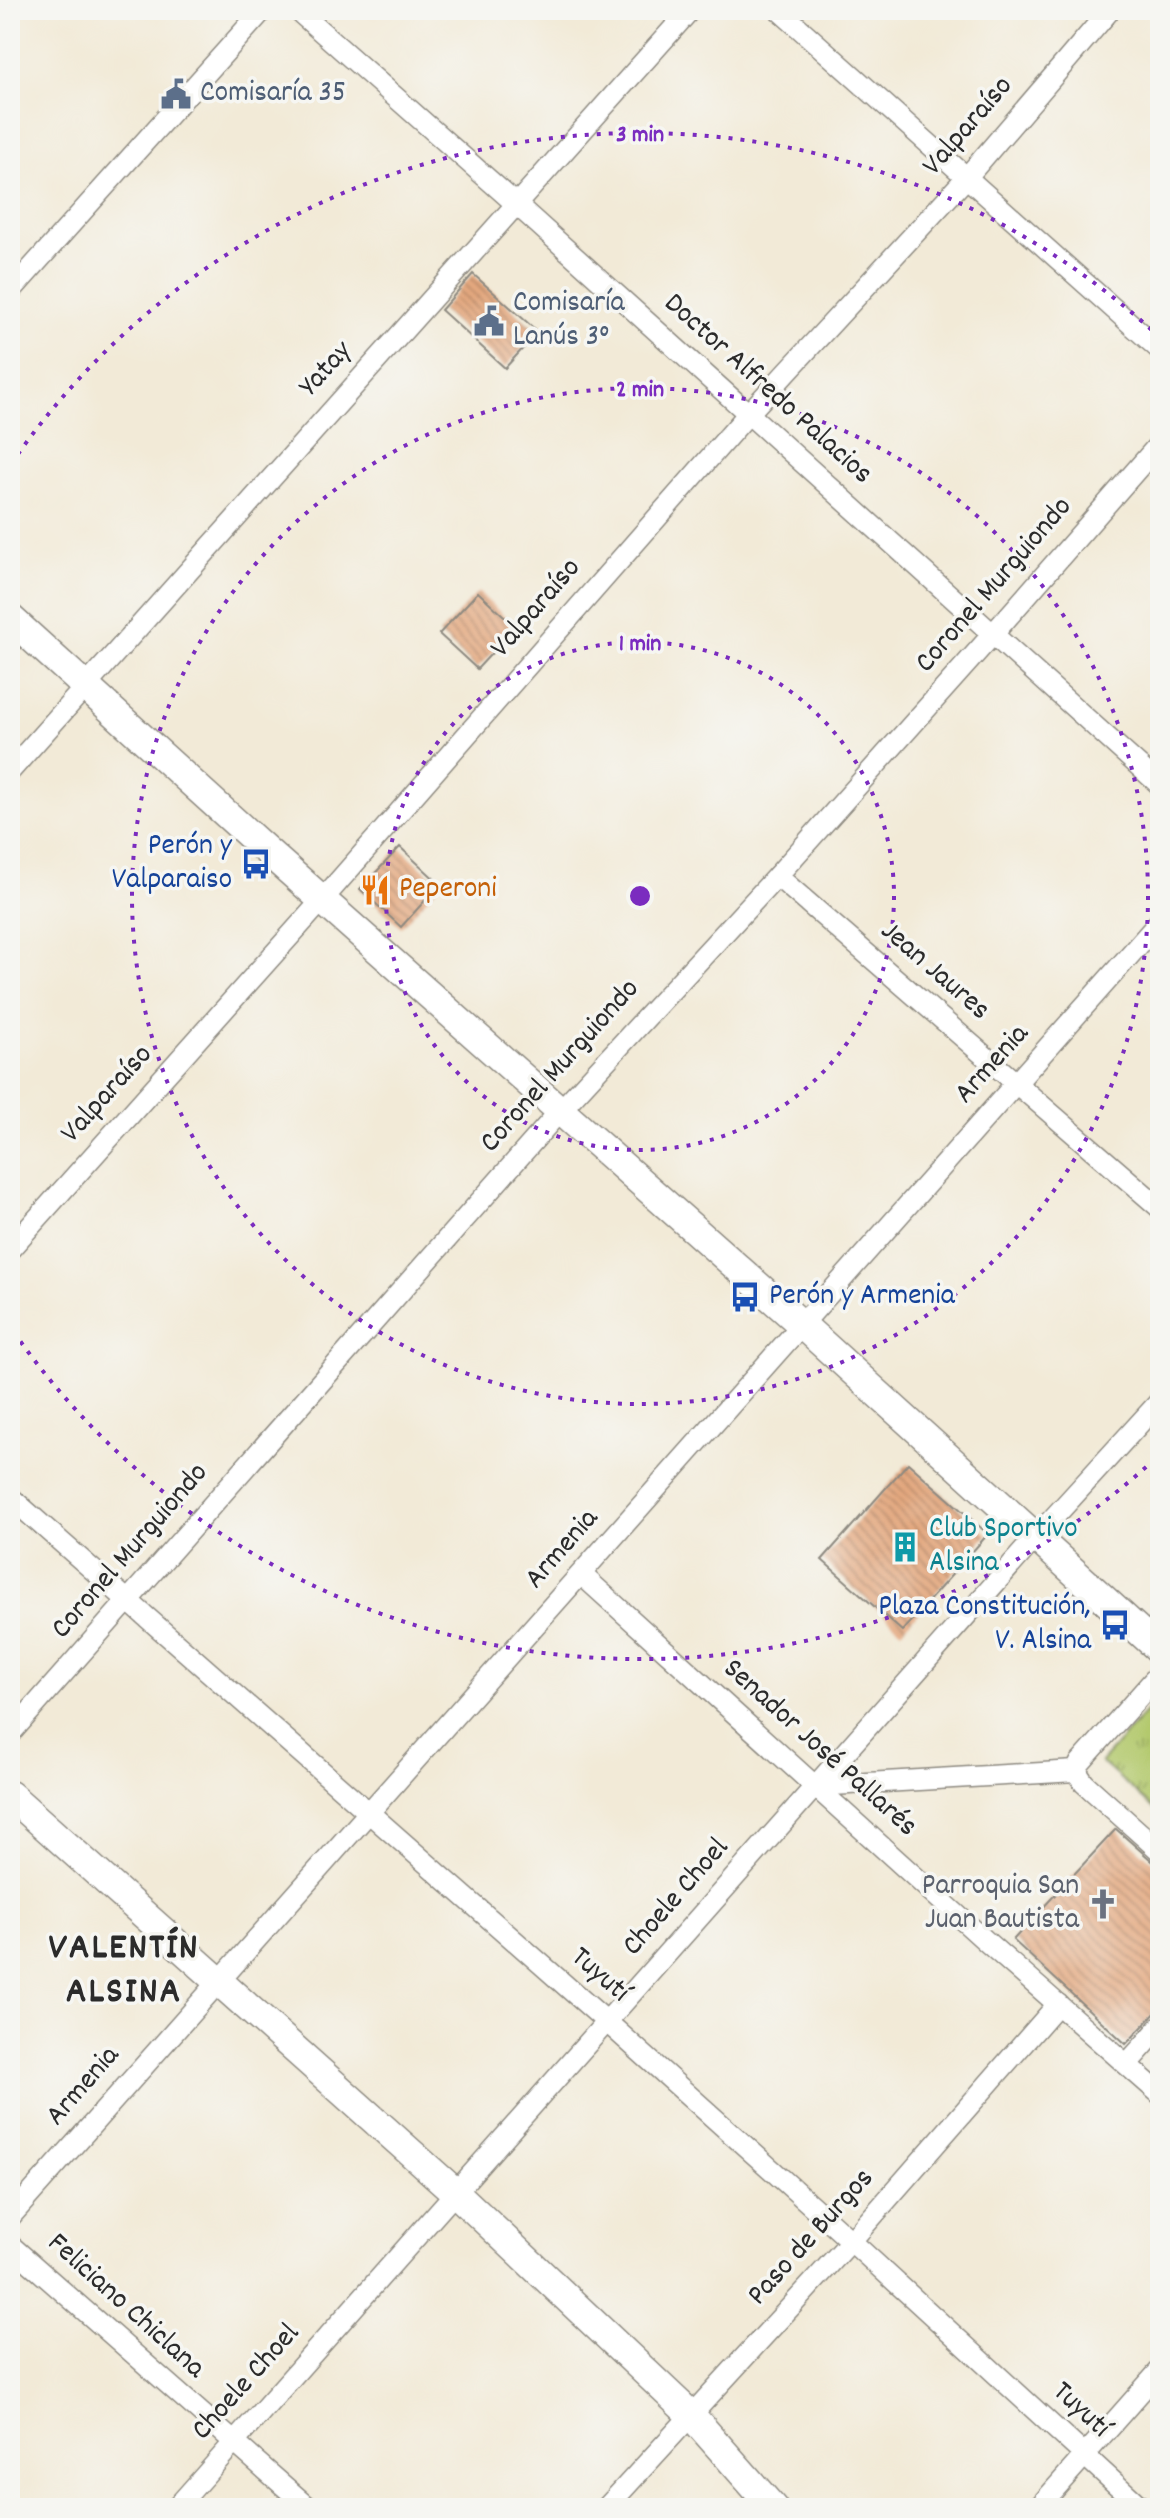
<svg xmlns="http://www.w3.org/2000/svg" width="1170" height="2518" font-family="Dekko,sans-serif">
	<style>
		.grass { fill: url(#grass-tufts); stroke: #6f7a4c; stroke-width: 2 }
		.building { fill: url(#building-back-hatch) }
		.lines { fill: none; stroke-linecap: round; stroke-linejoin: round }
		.street-casing { stroke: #8e8a81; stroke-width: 23 }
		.secondary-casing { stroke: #8e8a81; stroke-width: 31 }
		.street { stroke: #fff; stroke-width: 20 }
		.secondary { stroke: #fff; stroke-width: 28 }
		.ring { fill: none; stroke: #7b2cbf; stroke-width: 4; stroke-dasharray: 4 8 }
		.labels { text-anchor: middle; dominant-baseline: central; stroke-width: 7; stroke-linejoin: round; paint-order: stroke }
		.service-label { font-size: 30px; fill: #4e5e75; stroke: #f6f6f2; text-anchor: start }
		.street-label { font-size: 30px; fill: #2b2b2b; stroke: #f6f6f2 }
		.transit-label { font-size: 30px; fill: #164399; stroke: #f6f6f2; text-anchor: end }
		.food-label { font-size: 30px; fill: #c56008; stroke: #f6f6f2; text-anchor: start }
		.culture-label { font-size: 30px; fill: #0d838f; stroke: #f6f6f2; text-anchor: start }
		.worship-label { font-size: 30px; fill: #5b616d; stroke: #f6f6f2; text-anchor: end }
		.district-label { font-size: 38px; font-weight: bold; letter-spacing: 2px; fill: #2b2b2b; stroke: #f6f6f2 }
		.centre { fill: #7b2cbf; stroke: #f6f6f2; stroke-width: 4 }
		.ring-label { font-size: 24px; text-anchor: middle; font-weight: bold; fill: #7b2cbf; stroke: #f6f6f2; stroke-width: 7; stroke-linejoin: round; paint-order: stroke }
	</style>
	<defs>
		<pattern id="grass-tufts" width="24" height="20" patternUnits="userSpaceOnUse" patternTransform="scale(2)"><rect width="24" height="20" fill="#b3c96d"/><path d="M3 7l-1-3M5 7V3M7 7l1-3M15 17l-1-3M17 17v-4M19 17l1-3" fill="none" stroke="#92a35a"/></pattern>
		<pattern id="building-back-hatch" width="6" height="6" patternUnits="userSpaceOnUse" patternTransform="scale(2)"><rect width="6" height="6" fill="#e3a77e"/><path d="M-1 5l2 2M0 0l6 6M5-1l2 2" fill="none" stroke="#b88867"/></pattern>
	</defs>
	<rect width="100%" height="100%" fill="#f6f6f2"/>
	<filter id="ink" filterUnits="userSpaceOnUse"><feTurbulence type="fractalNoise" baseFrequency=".0125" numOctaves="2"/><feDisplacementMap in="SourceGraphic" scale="16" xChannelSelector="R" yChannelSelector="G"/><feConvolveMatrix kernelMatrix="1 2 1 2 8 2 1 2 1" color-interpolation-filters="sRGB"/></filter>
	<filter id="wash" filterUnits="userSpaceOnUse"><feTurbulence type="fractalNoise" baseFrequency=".006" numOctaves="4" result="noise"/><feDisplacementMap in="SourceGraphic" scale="32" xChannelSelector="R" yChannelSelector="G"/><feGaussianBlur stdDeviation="1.8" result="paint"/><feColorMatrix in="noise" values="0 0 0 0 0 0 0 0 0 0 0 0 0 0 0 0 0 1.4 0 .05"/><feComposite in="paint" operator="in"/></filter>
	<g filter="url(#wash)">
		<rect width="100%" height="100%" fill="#f2ead7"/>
		<path class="grass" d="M1160,1696V1814L1101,1762Z"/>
		<g id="blocks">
			<g class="building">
				<path d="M473,274L538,332L505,368L441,310Z"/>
				<path d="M478,592L516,627L477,669L439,634Z"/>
				<path d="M400,847L440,884L401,927L360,889Z"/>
				<path d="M908,1463L988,1534L902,1631L822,1560Z"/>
				<path d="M1116,1829L1160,1868V2008L1126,2044L1013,1940Z"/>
			</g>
		</g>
	</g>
	<g filter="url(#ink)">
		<use href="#blocks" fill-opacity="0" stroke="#8e8a81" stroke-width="2"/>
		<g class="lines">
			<g class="street-casing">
				<g id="street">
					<path d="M297,10L516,204L1160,785"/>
					<path d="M779,10L1160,350"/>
					<path d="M10,292L263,10"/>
					<path d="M10,771L690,10"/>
					<path d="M777,876L1160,1208"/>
					<path d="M10,1249L323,899L748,414L967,177L1110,10"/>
					<path d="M10,1497L607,2022L851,2241L1142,2508"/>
					<path d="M582,1575L988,1943L1160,2094"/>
					<path d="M10,1734L559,1112L777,876L993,634L1160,443"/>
					<path d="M1076,1771L1080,1763L1160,1673"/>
					<path d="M1076,1771L1084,1783L1160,1851"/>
					<path d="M815,1786L1076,1771"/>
					<path d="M1127,2064L1160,2027"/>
					<path d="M10,2217L1160,921"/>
					<path d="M10,2245L309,2508"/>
					<path d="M176,2508L1035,1538L1160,1401"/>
					<path d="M606,2508L851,2241L1058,2004"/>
					<path d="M1038,2508L1160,2370"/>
				</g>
			</g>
			<g class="secondary-casing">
				<g id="secondary">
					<path d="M10,618L267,851L801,1324L1160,1650"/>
					<path d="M10,1795L456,2193L691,2415L773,2508"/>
				</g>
			</g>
			<use href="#street" class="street"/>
			<use href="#secondary" class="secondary"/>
		</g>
	</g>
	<g class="ring">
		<circle cx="640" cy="896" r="254"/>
		<circle cx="640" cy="896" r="508"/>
		<path d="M1155 1459A763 763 0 0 1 11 1328M11 464A763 763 0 0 1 1155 333"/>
	</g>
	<defs>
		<g id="civic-bare" transform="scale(2.4)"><path d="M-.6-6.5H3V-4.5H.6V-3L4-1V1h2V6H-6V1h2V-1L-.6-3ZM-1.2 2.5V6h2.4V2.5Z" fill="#5c6f8a" stroke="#f6f6f2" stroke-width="2.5" paint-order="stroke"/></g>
		<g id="bus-bare" transform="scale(2.4)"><path d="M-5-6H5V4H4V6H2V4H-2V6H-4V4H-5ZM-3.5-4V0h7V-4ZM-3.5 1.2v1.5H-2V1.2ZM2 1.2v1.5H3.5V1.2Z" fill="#1a4fb4" stroke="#f6f6f2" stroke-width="2.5" paint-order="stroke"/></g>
		<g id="restaurant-bare" transform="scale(2.4)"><path d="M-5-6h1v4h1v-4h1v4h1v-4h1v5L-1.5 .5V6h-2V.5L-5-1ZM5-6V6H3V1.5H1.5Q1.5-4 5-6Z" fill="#e8710a" stroke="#f6f6f2" stroke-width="2.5" paint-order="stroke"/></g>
		<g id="building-bare" transform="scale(2.4)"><path d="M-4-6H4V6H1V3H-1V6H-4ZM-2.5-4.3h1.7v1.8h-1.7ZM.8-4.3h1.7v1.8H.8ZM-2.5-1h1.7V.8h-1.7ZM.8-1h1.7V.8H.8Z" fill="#0f9aa8" stroke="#f6f6f2" stroke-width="2.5" paint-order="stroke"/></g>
		<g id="church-bare" transform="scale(2.4)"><path d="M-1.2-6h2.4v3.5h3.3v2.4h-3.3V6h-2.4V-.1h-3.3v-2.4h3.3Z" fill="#6b7280" stroke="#f6f6f2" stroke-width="2.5" paint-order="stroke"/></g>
	</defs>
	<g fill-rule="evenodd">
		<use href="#civic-bare" x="176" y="94"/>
		<use href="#civic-bare" x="489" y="321"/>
		<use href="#bus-bare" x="256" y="864"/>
		<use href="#restaurant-bare" x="375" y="890"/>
		<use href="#bus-bare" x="745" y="1297"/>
		<use href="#building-bare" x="905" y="1547"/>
		<use href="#bus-bare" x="1115" y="1625"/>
		<use href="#church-bare" x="1103" y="1904"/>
	</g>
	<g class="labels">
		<g class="service-label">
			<text x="200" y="94">Comisaría 35</text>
			<text x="513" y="304">Comisaría<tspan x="513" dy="34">Lanús 3°</tspan></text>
		</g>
		<g class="street-label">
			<text transform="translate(969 127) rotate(-49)">Valparaíso</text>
			<text transform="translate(327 370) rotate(-48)">Yatay</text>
			<text transform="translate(767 390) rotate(42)">Doctor Alfredo Palacios</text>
			<text transform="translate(995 586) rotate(-49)">Coronel Murguiondo</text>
			<text transform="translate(537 609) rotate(-49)">Valparaíso</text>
			<text transform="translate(934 972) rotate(41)">Jean Jaures</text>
			<text transform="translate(993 1065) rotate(-48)">Armenia</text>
			<text transform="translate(561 1067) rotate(-48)">Coronel Murguiondo</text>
			<text transform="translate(108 1095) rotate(-48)">Valparaíso</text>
			<text transform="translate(563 1550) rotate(-49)">Armenia</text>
			<text transform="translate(131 1552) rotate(-49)">Coronel Murguiondo</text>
			<text transform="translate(819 1749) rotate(42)">Senador José Pallarés</text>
			<text transform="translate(677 1898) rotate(-49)">Choele Choel</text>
			<text transform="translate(599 1976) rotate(41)">Tuyutí</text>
			<text transform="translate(84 2087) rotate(-49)">Armenia</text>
			<text transform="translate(812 2238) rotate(-48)">Paso de Burgos</text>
			<text transform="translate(125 2307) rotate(42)">Feliciano Chiclana</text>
			<text transform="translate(247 2383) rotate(-48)">Choele Choel</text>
			<text transform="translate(1080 2411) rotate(43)">Tuyutí</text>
		</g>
		<g class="transit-label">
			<text x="232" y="847">Perón y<tspan x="232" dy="34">Valparaiso</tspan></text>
			<text x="769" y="1297" text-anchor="start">Perón y Armenia</text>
			<text x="1091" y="1608">Plaza Constitución,<tspan x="1091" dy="34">V. Alsina</tspan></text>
		</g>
		<g class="food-label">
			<text x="399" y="890">Peperoni</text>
		</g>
		<g class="culture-label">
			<text x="929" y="1530">Club Sportivo<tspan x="929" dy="34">Alsina</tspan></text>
		</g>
		<g class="worship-label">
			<text x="1079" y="1887">Parroquia San<tspan x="1079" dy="34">Juan Bautista</tspan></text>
		</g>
		<g class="district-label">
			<text x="124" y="1949">VALENTÍN<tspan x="124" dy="44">ALSINA</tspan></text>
		</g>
	</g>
	<circle cx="640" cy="896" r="12" class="centre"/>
	<g class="ring-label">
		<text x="640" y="141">3 min</text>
		<text x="640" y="396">2 min</text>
		<text x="640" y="650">1 min</text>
	</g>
	<rect width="1170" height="2518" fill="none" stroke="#f6f6f2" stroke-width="40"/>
</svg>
